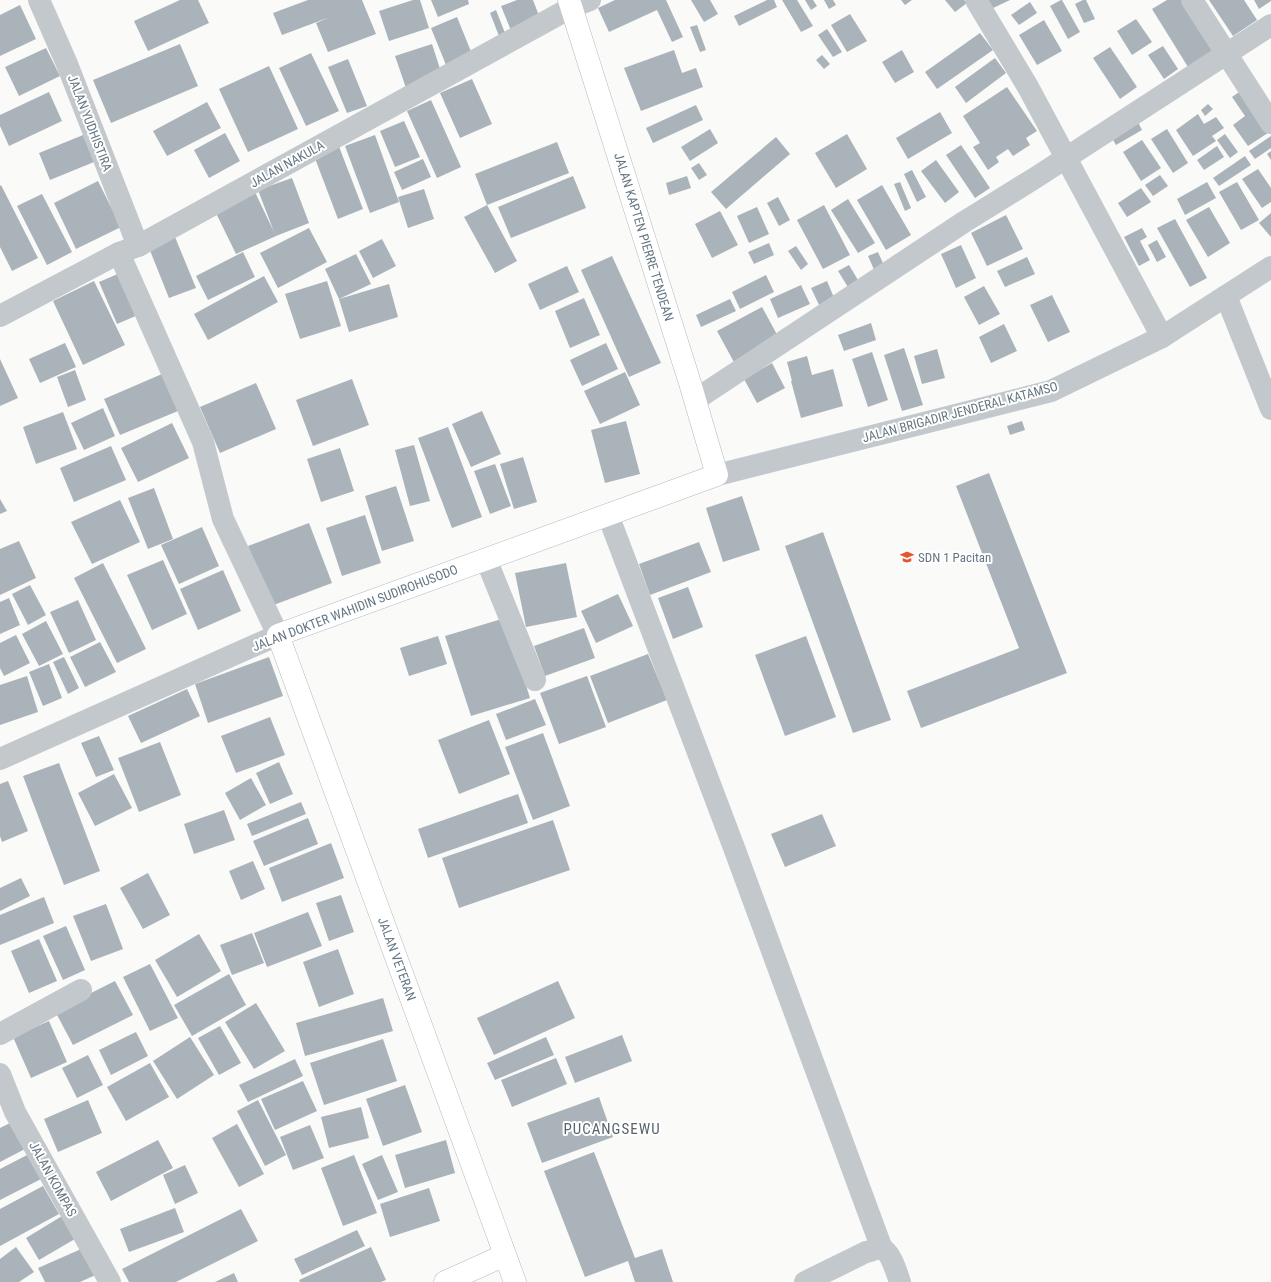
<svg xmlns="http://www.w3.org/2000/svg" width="1271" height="1282" font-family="'Roboto Condensed',sans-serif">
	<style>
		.building { fill: #aab3b9 }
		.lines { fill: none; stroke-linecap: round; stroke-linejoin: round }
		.major-casing { stroke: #b5babe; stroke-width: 23 }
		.minor { stroke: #c3c8cc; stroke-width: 22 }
		.major { stroke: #fff; stroke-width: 22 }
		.labels { text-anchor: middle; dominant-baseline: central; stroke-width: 4; stroke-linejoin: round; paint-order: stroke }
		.street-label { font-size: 13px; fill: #657683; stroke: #fff }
		.poi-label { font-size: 13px; fill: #657683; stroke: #fff; text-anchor: start }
		.quarter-label { font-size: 15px; letter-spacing: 1px; fill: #57646e; stroke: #fff }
	</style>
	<rect width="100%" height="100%" fill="#fafaf8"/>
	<g class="building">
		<path d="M180,0H198L209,23L148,51L134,21Z"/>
		<path d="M308,0H362L376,34L328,52L316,23L330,17L282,35L273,13Z"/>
		<path d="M413,0H420L429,28L389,41L379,11Z"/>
		<path d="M431,0H468L469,4L438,17Z"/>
		<path d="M517,0H533L541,21L512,33L501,6Z"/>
		<path d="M615,0H666L683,37L672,42L657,10L609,32L598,8Z"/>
		<path d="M691,0H710L718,14L704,22Z"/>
		<path d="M767,0H774L777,7L739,26L734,16Z"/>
		<path d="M782,0H797L813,26L801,32Z"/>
		<path d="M805,0H813L817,6L811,10Z"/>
		<path d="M824,0H833L836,5L829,9Z"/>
		<path d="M901,0H912L905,5Z"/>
		<path d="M945,0H964L967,3L955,12Z"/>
		<path d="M987,0H1010L991,9Z"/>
		<path d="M1061,0H1062L1080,32L1068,39L1050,6Z"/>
		<path d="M1083,0H1086L1095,19L1084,23L1075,4Z"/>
		<path d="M1167,0H1185L1216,50L1188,67L1152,9Z"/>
		<path d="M1209,0H1244L1257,20L1233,36Z"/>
		<path d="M1254,0H1271V1L1259,9Z"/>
		<path d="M1030,2L1037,13L1019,25L1011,15Z"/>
		<path d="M20,5L36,39L0,56V15Z"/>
		<path d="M496,10L505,33L499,36L490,13Z"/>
		<path d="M850,14L867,41L847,52L831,25Z"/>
		<path d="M457,17L472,54L446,65L431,28Z"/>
		<path d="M1136,19L1152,42L1132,55L1117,31Z"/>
		<path d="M1044,20L1062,51L1037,65L1019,35Z"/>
		<path d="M697,25L706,50L700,52L690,27Z"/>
		<path d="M827,29L842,52L833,57L818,35Z"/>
		<path d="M980,33L993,50L937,89L925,72Z"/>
		<path d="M180,44L198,86L111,123L93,80Z"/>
		<path d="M432,44L442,75L406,88L395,56Z"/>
		<path d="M1163,46L1178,69L1164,79L1148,55Z"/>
		<path d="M1110,47L1137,87L1120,99L1093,58Z"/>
		<path d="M46,48L60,76L19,96L5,67Z"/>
		<path d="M674,50L682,73L696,68L703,87L641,111L624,68Z"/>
		<path d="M902,50L914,72L895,83L882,62Z"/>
		<path d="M311,53L339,111L306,126L279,68Z"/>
		<path d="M822,55L830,64L824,69L816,60Z"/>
		<path d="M995,58L1006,73L966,103L955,87Z"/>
		<path d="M348,59L367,106L347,113L328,67Z"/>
		<path d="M269,66L298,129L248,152L219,89Z"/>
		<path d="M472,79L492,124L460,138L440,93Z"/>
		<path d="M1252,83L1271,131L1248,146L1233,125L1245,116L1232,97Z"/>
		<path d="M1007,87L1037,131L1026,138L1030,145L1013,156L1008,149L996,157L999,162L988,170L973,147L980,143L963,116Z"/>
		<path d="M49,92L62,121L9,146L0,126V115Z"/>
		<path d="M431,100L461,167L437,178L407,111Z"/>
		<path d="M207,102L221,128L167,156L153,131Z"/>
		<path d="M1208,104L1213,109L1205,116L1201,110Z"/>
		<path d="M696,105L703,120L653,143L646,128Z"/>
		<path d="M940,112L952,133L908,159L896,138Z"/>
		<path d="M1198,114L1204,124L1216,117L1224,128L1212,136L1216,141L1193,156L1176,130Z"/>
		<path d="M1137,120L1142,130L1116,145L1110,135Z"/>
		<path d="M404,121L420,157L395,167L380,131Z"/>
		<path d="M710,129L718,143L690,161L681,147Z"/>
		<path d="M1167,129L1188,163L1173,173L1151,139Z"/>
		<path d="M225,133L240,161L209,178L194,150Z"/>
		<path d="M847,134L867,169L836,188L815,153Z"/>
		<path d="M1225,134L1238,152L1230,158L1217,140Z"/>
		<path d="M83,135L94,162L50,180L39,153Z"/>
		<path d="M375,135L399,202L370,213L345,146Z"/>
		<path d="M1271,136V148L1255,159L1249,151Z"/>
		<path d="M776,137L790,154L726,209L711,192Z"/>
		<path d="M1142,140L1161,168L1141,181L1123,152Z"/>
		<path d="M557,142L569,173L487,205L517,261L495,273L464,217L487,205L475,174Z"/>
		<path d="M338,144L363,209L338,219L313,153Z"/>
		<path d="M961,145L990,188L975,198L946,155Z"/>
		<path d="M1217,146L1224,157L1204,170L1197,160Z"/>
		<path d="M1271,151V160L1267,154Z"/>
		<path d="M1245,156L1251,165L1219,186L1213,178Z"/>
		<path d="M423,159L431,177L402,190L394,172Z"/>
		<path d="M936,160L959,192L945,203L921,171Z"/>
		<path d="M699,163L707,175L699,180L691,168Z"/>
		<path d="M1258,169L1271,188V202L1262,208L1242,179Z"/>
		<path d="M912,170L926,197L917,202L904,174Z"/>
		<path d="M1160,175L1168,186L1153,196L1145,185Z"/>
		<path d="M573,176L586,208L511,238L498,207Z"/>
		<path d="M687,176L691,188L669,195L666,183Z"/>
		<path d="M292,178L309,223L276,236L236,254L213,207L253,188L274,232L258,190Z"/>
		<path d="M98,181L121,227L76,249L54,203Z"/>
		<path d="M900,182L911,208L905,211L894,184Z"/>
		<path d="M1207,182L1216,198L1185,215L1177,199Z"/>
		<path d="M1237,182L1259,220L1241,230L1219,192Z"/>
		<path d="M1,185L38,258L12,271L0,247V186Z"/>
		<path d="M882,185L911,235L886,250L857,200Z"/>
		<path d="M1141,188L1151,202L1127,217L1118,203Z"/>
		<path d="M424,189L434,219L408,228L398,197Z"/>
		<path d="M42,194L72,252L47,265L17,206Z"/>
		<path d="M778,197L790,220L779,226L767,203Z"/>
		<path d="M848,199L875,243L858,253L831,210Z"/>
		<path d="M824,205L850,255L823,269L797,220Z"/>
		<path d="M757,207L769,234L749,243L737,216Z"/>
		<path d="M1209,207L1230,243L1208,257L1186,220Z"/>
		<path d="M720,211L738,245L712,258L695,224Z"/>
		<path d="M1271,213V237L1259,223Z"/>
		<path d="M1006,215L1023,249L987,266L971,233Z"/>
		<path d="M1175,219L1207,278L1190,287L1157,228Z"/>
		<path d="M309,228L327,262L278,288L260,253Z"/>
		<path d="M1142,228L1147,237L1140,241L1150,260L1139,266L1124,237Z"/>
		<path d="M175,237L196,288L169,298L149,248Z"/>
		<path d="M382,239L396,266L373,278L359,251Z"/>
		<path d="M1157,240L1166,257L1157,262L1148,245Z"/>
		<path d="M769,243L774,255L754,264L748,252Z"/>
		<path d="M961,245L976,278L956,288L941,254Z"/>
		<path d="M796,246L808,264L801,270L788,251Z"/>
		<path d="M243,252L255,277L208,300L196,276Z"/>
		<path d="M878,252L886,270L876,274L868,256Z"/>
		<path d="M356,254L371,284L339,299L389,284L398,317L349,332L339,299L325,269Z"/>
		<path d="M612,256L661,363L629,377L581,270Z"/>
		<path d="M1027,257L1035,274L1005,287L997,271Z"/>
		<path d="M849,265L861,285L851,292L838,271Z"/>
		<path d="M567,266L579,292L540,310L528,284Z"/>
		<path d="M120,273L138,315L117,324L99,282Z"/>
		<path d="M766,275L774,292L740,309L732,292Z"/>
		<path d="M264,276L278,302L208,340L194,314Z"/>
		<path d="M94,281L125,345L83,365L53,301Z"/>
		<path d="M327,281L341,326L300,339L285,294Z"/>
		<path d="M827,281L835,300L820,307L811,288Z"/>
		<path d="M801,285L810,304L778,318L770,299Z"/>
		<path d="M984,286L1000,314L979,325L964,297Z"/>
		<path d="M1052,295L1070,332L1048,342L1030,305Z"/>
		<path d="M584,298L600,335L570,348L555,311Z"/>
		<path d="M730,299L736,311L701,327L696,315Z"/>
		<path d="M762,307L780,340L735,364L717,331Z"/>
		<path d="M871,323L876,340L844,351L838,335Z"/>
		<path d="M1004,324L1017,351L991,363L979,337Z"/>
		<path d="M65,343L76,367L40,383L29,359Z"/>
		<path d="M606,343L618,369L582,386L570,360Z"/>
		<path d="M904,348L923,405L902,411L884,355Z"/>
		<path d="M937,349L945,378L922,384L914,356Z"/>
		<path d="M872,352L888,400L868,407L852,359Z"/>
		<path d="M807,356L812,375L833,369L843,406L801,418L791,381H792L787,362Z"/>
		<path d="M0,359L18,398L0,406Z"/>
		<path d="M772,363L785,388L757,403L744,379Z"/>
		<path d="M75,370L86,400L68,407L57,377Z"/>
		<path d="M625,372L640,405L600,424L584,391Z"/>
		<path d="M162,374L178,411L120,435L104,399Z"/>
		<path d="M352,379L369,425L313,446L296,400Z"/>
		<path d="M256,383L276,429L220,453L200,407Z"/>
		<path d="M103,408L115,436L84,450L71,423Z"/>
		<path d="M482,411L501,454L471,467L452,424Z"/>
		<path d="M63,412L77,449L36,464L23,427Z"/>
		<path d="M626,421L640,474L605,483L591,430Z"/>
		<path d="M1022,421L1025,430L1010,435L1007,426Z"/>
		<path d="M172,423L189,458L138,482L121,448Z"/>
		<path d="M448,427L482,517L452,528L418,438Z"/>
		<path d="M414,445L430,501L410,506L395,450Z"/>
		<path d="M111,446L126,480L74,502L60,468Z"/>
		<path d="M340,448L354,491L321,502L307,459Z"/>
		<path d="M523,457L537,502L514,509L500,464Z"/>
		<path d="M495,464L511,506L490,514L474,471Z"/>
		<path d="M989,473L1067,673L921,728L907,691L1019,648L956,486Z"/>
		<path d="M396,486L414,541L382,551L365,496Z"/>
		<path d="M154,488L173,539L148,549L128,498Z"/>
		<path d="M742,496L760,550L723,562L706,508Z"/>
		<path d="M0,499L7,511L0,514Z"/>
		<path d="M120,500L140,542L92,564L71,522Z"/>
		<path d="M365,515L381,563L342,576L326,528Z"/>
		<path d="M309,523L332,583L271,606L248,546Z"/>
		<path d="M202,527L219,566L179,584L161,545Z"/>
		<path d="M823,532L891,720L853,733L785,546Z"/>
		<path d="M19,541L36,578L0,595V549Z"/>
		<path d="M699,542L711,572L650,595L639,564Z"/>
		<path d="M163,560L187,614L152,630L127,575Z"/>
		<path d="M103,563L146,649L117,663L74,578Z"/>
		<path d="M566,563L577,617L526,627L515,573Z"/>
		<path d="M223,570L241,611L198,630L180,589Z"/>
		<path d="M30,585L46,615L28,625L12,594Z"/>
		<path d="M688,587L703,627L673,639L658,598Z"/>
		<path d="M618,594L633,626L596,643L581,611Z"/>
		<path d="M9,598L20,625L0,634V602Z"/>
		<path d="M78,600L96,640L69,653L50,612Z"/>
		<path d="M505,618L530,698L471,716L445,636Z"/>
		<path d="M46,621L63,654L39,666L22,634Z"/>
		<path d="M584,628L595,658L545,676L534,646Z"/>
		<path d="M16,635L30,663L4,676L0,668V643Z"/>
		<path d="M438,636L447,664L409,676L400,648Z"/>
		<path d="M806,636L836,717L785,736L755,655Z"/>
		<path d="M100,642L116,672L85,687L70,657Z"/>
		<path d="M648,654L667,700L608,723L590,676Z"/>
		<path d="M64,657L79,688L68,694L53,662Z"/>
		<path d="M269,657L283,696L208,723L195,684Z"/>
		<path d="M49,664L62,698L43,706L29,672Z"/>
		<path d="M27,676L38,712L0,725V685Z"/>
		<path d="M587,676L606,727L559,744L540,693Z"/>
		<path d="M187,689L200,716L141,743L128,716Z"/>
		<path d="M535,699L546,725L506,740L496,714Z"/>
		<path d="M270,717L285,755L236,773L221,736Z"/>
		<path d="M489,720L510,774L459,794L438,740Z"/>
		<path d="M543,733L570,806L533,820L505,747Z"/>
		<path d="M99,736L114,770L96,777L81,743Z"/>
		<path d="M160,742L181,795L139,812L118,758Z"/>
		<path d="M279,762L293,794L270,804L256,773Z"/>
		<path d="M59,763L100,871L64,885L23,776Z"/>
		<path d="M114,774L132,808L95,826L78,793Z"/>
		<path d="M251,778L266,805L240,820L225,793Z"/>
		<path d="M8,781L28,831L2,842L0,836V784Z"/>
		<path d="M518,794L528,823L428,858L418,829Z"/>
		<path d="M301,802L306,814L252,836L247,824Z"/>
		<path d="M224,810L235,840L194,854L184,824Z"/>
		<path d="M822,814L836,846L785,867L771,834Z"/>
		<path d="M308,818L318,844L264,866L253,841Z"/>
		<path d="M553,820L570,870L459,908L442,858Z"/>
		<path d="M331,843L344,878L282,902L269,868Z"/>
		<path d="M253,861L265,889L241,900L229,871Z"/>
		<path d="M148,873L170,915L143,929L120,888Z"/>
		<path d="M21,878L30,896L0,911V888Z"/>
		<path d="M341,895L354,932L329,941L316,903Z"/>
		<path d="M44,897L54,923L0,945V915Z"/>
		<path d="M106,904L123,949L91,961L73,916Z"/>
		<path d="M308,912L322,946L267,967L254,933Z"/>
		<path d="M66,926L85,970L63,980L43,936Z"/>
		<path d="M252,933L264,963L232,975L220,945Z"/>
		<path d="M199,934L221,971L177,997L155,960Z"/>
		<path d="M39,939L57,981L29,993L11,951Z"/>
		<path d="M338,949L354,994L319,1007L303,962Z"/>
		<path d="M150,964L178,1018L150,1031L123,977Z"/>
		<path d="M229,974L246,1005L192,1036L174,1005Z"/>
		<path d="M115,981L133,1015L73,1045L55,1011Z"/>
		<path d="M558,981L575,1018L494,1055L477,1018Z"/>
		<path d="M383,998L393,1031L305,1056L296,1023Z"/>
		<path d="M256,1003L285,1051L254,1069L225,1022Z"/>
		<path d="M49,1021L67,1062L31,1078L13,1037Z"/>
		<path d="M220,1026L241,1063L219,1075L198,1038Z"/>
		<path d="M136,1032L148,1056L111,1075L99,1050Z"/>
		<path d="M622,1035L632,1061L575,1083L565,1057Z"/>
		<path d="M190,1037L214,1075L177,1099L153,1061Z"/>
		<path d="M546,1037L554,1055L495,1080L487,1063Z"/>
		<path d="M383,1039L397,1081L324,1105L310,1063Z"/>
		<path d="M88,1055L103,1085L77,1098L62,1068Z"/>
		<path d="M556,1058L567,1084L512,1107L501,1080Z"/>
		<path d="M295,1059L303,1076L248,1102L239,1085Z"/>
		<path d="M150,1063L169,1097L126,1121L107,1087Z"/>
		<path d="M303,1081L317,1111L275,1130L261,1099Z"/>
		<path d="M405,1085L422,1132L383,1146L366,1099Z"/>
		<path d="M599,1097L613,1137L542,1163L527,1123Z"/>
		<path d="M88,1100L102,1133L58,1152L44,1119Z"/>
		<path d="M258,1100L286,1155L265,1166L237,1111Z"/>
		<path d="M361,1107L369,1138L329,1148L321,1117Z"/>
		<path d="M10,1123L25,1149L0,1162V1128Z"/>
		<path d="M237,1124L264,1174L239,1187L212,1138Z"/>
		<path d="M310,1125L324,1158L293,1170L280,1137Z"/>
		<path d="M158,1140L173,1168L111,1201L96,1172Z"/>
		<path d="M446,1140L455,1173L405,1188L395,1155Z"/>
		<path d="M594,1152L635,1258L662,1249L673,1282H635L628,1261L585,1277L544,1171Z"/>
		<path d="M31,1153L43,1178L0,1200V1169Z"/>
		<path d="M354,1155L377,1213L343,1226L321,1168Z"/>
		<path d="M382,1155L398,1192L378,1200L362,1164Z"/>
		<path d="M185,1165L198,1193L175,1204L163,1175Z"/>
		<path d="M43,1186L59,1214L0,1246V1209Z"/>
		<path d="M429,1188L440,1221L390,1237L380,1204Z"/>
		<path d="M175,1208L184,1232L129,1252L120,1229Z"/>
		<path d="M241,1209L258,1241L176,1282H129L122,1269Z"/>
		<path d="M67,1213L80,1236L39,1260L26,1238Z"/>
		<path d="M357,1230L365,1246L302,1275L294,1259Z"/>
		<path d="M88,1246L100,1273L80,1282H45L38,1268Z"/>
		<path d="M16,1247L34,1272L19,1282H0V1259Z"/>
		<path d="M371,1247L386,1280L381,1282H300L299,1280Z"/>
		<path d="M234,1273L238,1282H215Z"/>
	</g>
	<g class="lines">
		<g class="major-casing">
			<g id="major">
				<path d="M445,1282L505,1255"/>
				<path d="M515,1282L278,635L717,475L690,383L569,0"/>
			</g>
		</g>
		<g class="minor">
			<path d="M39,0L67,64L138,246"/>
			<path d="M976,0L1028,87L1162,337"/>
			<path d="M1192,0L1271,123"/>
			<path d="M1226,296L1271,409"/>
			<path d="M0,316L119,253L138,246L572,7L590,0"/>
			<path d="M695,400L964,222L1035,178L1271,25"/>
			<path d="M717,475L1051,391L1162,337L1271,267"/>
			<path d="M608,515L733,845L882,1249"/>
			<path d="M486,559L535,680"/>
			<path d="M0,759L278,635L223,519L203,442L119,253"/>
			<path d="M0,1034L81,990"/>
			<path d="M0,1074L15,1112L110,1282"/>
			<path d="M805,1282L866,1252C871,1251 877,1248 882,1249C891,1252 897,1274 900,1282"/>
		</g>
		<use href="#major" class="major"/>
	</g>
	<defs>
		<g id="school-bare" transform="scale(1.08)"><path d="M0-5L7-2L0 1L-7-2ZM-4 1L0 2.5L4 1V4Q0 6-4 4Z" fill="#e4572e" stroke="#fff" stroke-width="2.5" paint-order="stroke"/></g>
	</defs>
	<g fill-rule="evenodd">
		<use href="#school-bare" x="907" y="557"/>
	</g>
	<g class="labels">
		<g class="street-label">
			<text transform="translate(90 123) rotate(69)">JALAN YUDHISTIRA</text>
			<text transform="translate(287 164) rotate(-29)">JALAN NAKULA</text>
			<text transform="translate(644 237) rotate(73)">JALAN KAPTEN PIERRE TENDEAN</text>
			<text transform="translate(960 412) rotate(-15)">JALAN BRIGADIR JENDERAL KATAMSO</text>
			<text transform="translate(355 608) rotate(-21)">JALAN DOKTER WAHIDIN SUDIROHUSODO</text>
			<text transform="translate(397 959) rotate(70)">JALAN VETERAN</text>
			<text transform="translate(53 1179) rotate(61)">JALAN KOMPAS</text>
		</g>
		<g class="poi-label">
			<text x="918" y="557">SDN 1 Pacitan</text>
		</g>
		<g class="quarter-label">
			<text x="612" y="1129">PUCANGSEWU</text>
		</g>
	</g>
</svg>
